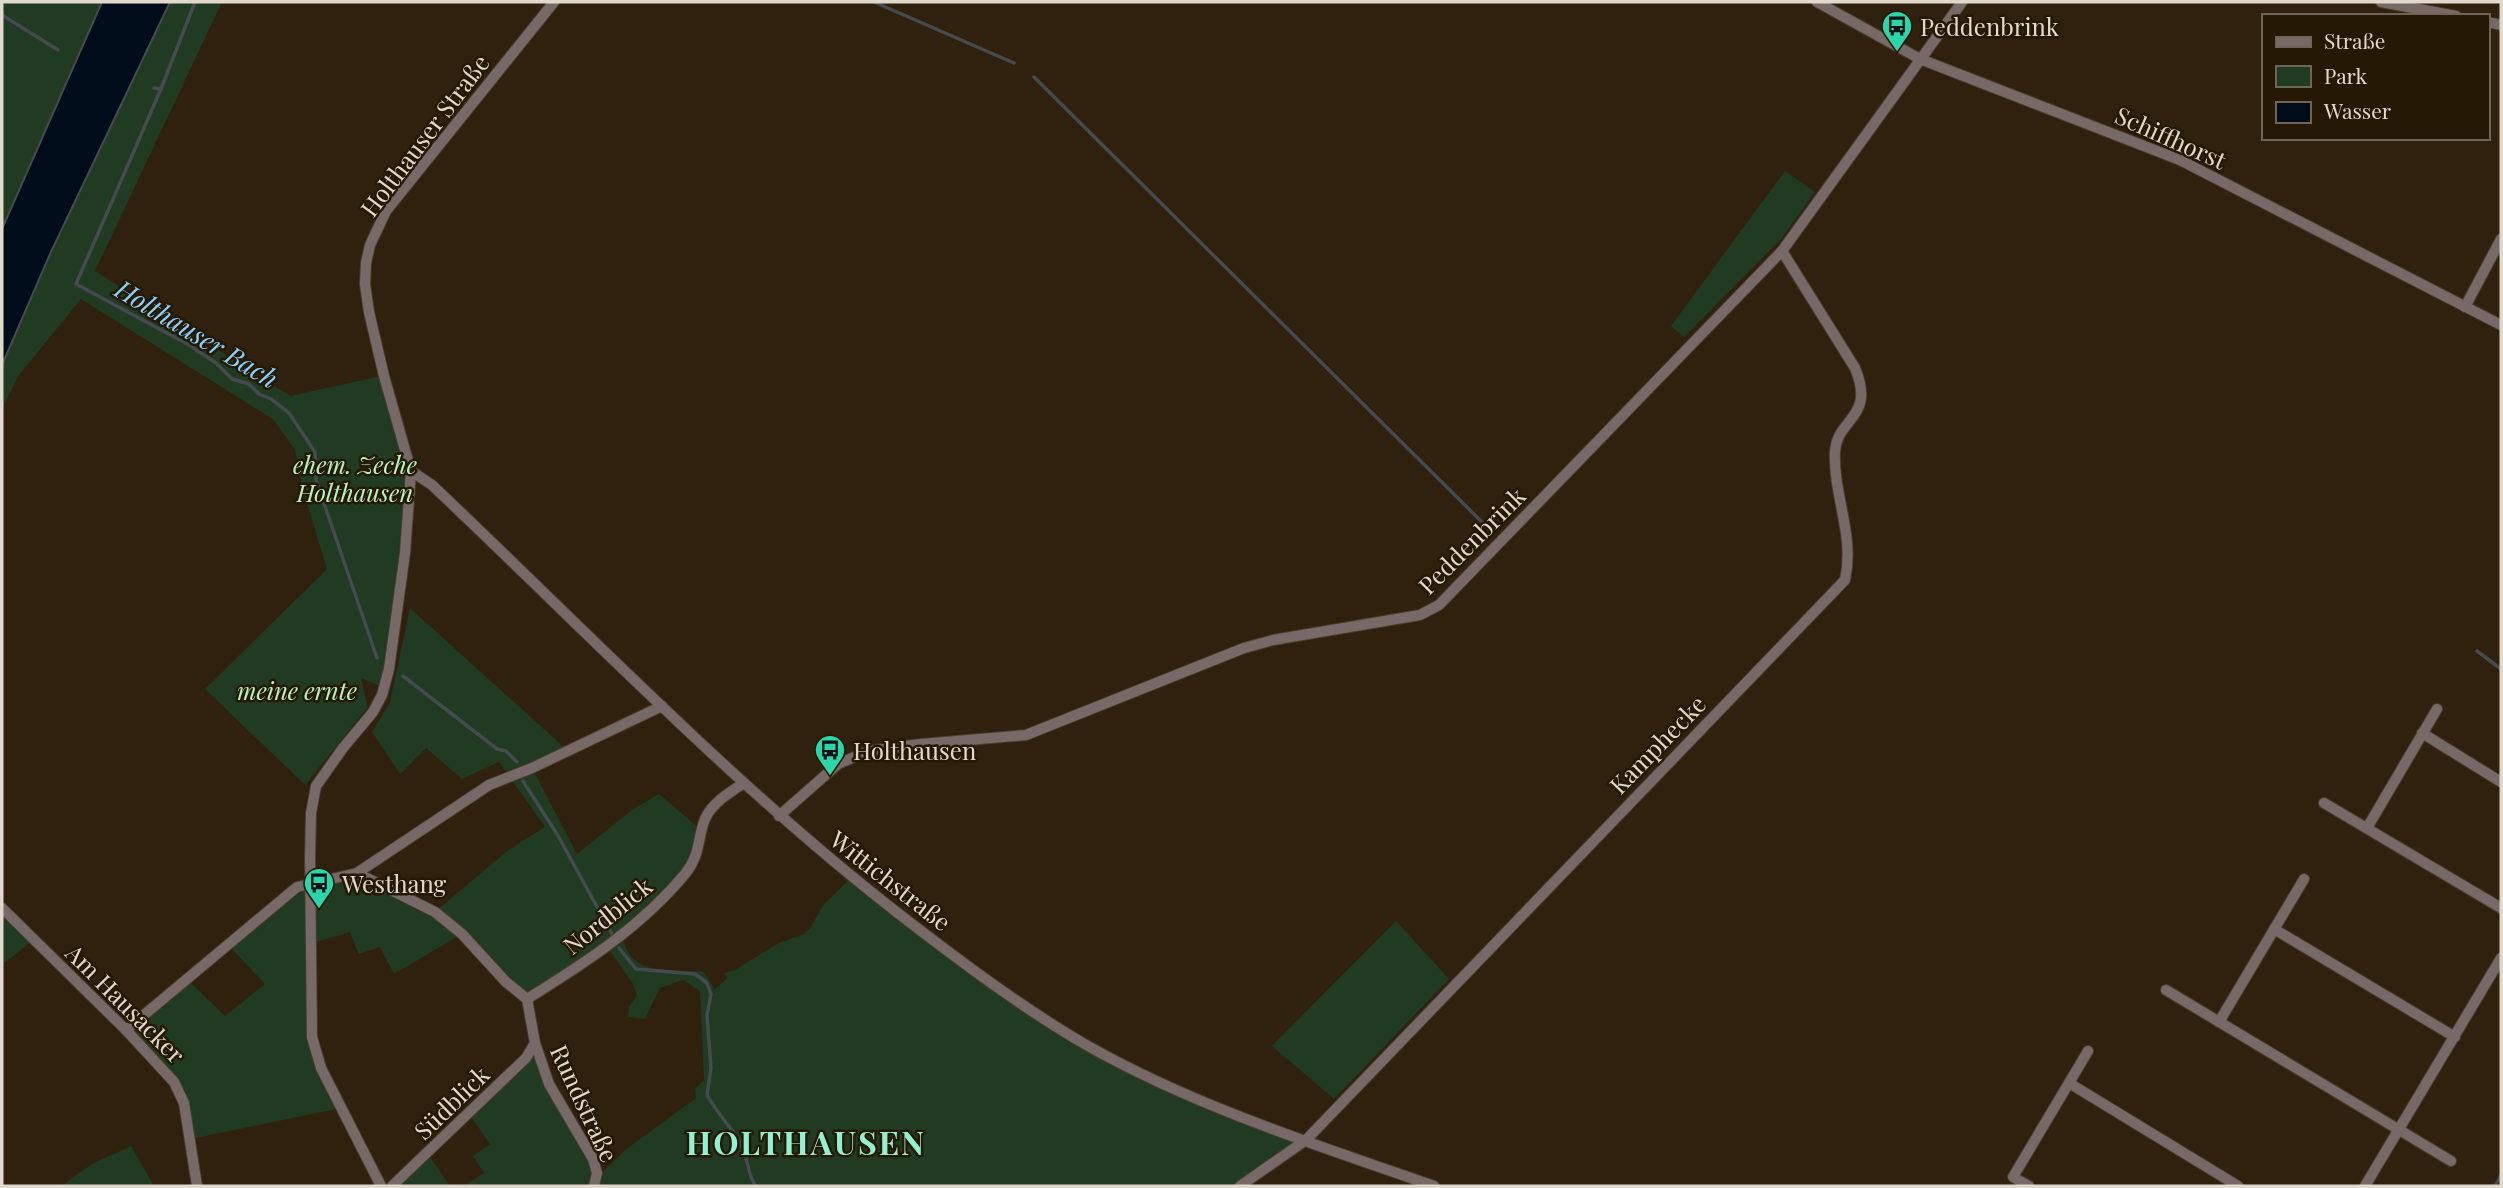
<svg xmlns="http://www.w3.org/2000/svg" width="2503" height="1188" font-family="'Playfair Display',serif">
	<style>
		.green { fill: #203b22 }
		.water { fill: #000c19; stroke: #444a4f; stroke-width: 2 }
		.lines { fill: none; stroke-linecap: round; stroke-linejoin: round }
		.stream { stroke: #444a4f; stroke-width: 3.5 }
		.minor-casing { stroke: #4b3e2c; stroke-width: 12 }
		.minor { stroke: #776967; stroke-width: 10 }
		.labels { text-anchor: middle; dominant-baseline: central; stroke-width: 5; stroke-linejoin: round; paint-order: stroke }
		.poi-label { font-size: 24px; fill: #e1d9cc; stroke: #251804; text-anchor: start }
		.street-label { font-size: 24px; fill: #e1d9cc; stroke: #251804 }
		.park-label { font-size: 24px; font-style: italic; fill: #b7f4bc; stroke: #251804 }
		.water-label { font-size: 26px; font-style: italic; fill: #88d2ff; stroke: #251804 }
		.district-label { font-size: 32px; font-weight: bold; letter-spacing: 2px; fill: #93f1d2; stroke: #251804 }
	</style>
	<rect width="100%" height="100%" fill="#2f210d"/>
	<g class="green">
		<path d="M2,2H102L2,229Z"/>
		<path d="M170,2H222L95,271L290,396L381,376L408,472L401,553L382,687L361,678L368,707L305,785L205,689L327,569L303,490L295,450L273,419L81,299L19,375L2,409V365L50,254Z"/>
		<path d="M1785,171L1815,192L1781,239L1684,337L1671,326Z"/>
		<path d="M410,608L566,749L532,768L577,854L633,809L659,794L702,831L693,863L622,936C632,979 670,968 704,972L715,990L727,978L724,973L735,970L779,943L804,934L810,928L824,904L851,878L985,980L1137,1071L1306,1140L1240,1186H464L484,1173L473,1156L490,1144L469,1114L535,1043L597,1178L625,1150L696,1098L695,1089L704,1080L700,991L683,980L660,988L645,1019L628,1017L629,1007L637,995L633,984L608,948L527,999L462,934L394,974L380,947L359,954L350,932L310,944L312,1037L341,1108L191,1139L184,1104L126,1030L188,980L225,1016L265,984L230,947L297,887L357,873L435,912L507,851L545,827L499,762L462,779L426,748L400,774L372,732L390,702Z"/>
		<path d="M2,908L34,939L2,965Z"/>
		<path d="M1396,921L1449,979L1334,1099L1272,1046Z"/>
		<path d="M131,1146L154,1186H61L92,1164Z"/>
		<path d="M428,1154L450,1186H392Z"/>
	</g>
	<path class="water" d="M102,2H170L50,254L2,365V229Z"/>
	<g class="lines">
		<g class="stream">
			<path d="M874,2L1014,63"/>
			<path d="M2,15L58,50"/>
			<path d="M1034,77L1490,530"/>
			<path d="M154,88L161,89L195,2"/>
			<path d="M161,89L76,284L189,345L216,363L232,379L249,384L259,394L271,399L289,413L315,452L316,480L377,658"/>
			<path d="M2477,651L2501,669"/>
			<path d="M403,676L497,749L506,751L517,762"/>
			<path d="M523,781L557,834L612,934"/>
			<path d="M619,948L636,969L695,974L707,983L711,994L707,1015L711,1068L707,1095C717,1114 734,1129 743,1148C748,1160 748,1177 756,1186"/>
			<path d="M2495,1186L2501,1175"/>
		</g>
		<g class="minor-casing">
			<g id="minor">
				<path d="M1817,2L1920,59L2180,160L2501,325"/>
				<path d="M2381,2L2456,16"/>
				<path d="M2487,22L2501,25"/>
				<path d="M2465,307L2501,239"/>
				<path d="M411,471L432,485C595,639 749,802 929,937C980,976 1032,1014 1088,1046C1196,1107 1317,1145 1434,1186"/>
				<path d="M2422,733L2501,782"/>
				<path d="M2324,803L2501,908"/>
				<path d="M779,816L838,764L868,751L921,744L1026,735L1244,648L1273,640L1420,615L1439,605L1782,251L1962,2"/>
				<path d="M2367,828L2437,709"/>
				<path d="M357,873L435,912L462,934L506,982L527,999L535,1043L549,1084L593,1159L597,1173L594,1186"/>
				<path d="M2,908L126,1030L174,1082L184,1103L197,1186"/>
				<path d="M2274,929L2455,1037"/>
				<path d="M2166,990L2451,1161"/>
				<path d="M527,999C585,963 641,927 685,874C701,854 697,839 705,819C712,803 730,792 744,783"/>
				<path d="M2219,1022L2304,879"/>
				<path d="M126,1030L297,887L357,873L489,785L532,768L662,706"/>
				<path d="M2069,1083L2238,1186"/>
				<path d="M381,1186L321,1068L312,1037L310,859L311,813L316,786L343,748L373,712L382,695L389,669L405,553L411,471L384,376L369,312L365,284L366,263L370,245L386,211L554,2"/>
				<path d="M392,1186L526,1058L535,1043"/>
				<path d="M1240,1186L1306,1140L1845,580C1855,535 1833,495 1835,452C1837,417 1876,419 1855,368L1782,251"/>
				<path d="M2029,1186L2013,1177L2088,1051"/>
				<path d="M2365,1186L2501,958"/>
			</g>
		</g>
		<use href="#minor" class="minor"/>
	</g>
	<defs>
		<g id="bus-pin" transform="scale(1.575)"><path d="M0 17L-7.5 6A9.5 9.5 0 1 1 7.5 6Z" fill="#2dd5ab" stroke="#251804"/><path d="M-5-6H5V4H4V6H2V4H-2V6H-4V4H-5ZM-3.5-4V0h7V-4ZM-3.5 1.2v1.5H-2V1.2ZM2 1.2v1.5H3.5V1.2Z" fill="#111"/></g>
	</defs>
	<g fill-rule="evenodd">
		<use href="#bus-pin" x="1897" y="26"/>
		<use href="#bus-pin" x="830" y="750"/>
		<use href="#bus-pin" x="319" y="883"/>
	</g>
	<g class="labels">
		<g class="poi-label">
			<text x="1920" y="26">Peddenbrink</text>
			<text x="853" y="750">Holthausen</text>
			<text x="342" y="883">Westhang</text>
		</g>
		<g class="street-label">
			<text transform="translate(424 135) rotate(-53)">Holthauser Straße</text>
			<text transform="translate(2171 137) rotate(24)">Schiffhorst</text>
			<text transform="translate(1471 540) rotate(-45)">Peddenbrink</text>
			<text transform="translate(1657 744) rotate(-46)">Kamphecke</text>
			<text transform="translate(891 880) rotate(38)">Wittichstraße</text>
			<text transform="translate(607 915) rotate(-39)">Nordblick</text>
			<text transform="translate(126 1003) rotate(45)">Am Hausacker</text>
			<text transform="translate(451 1102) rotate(-44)">Südblick</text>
			<text transform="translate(585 1103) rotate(65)">Rundstraße</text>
		</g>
		<g class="park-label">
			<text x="355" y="464">ehem. Zeche<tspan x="355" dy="28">Holthausen</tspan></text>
			<text x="297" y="690">meine ernte</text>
		</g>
		<g class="water-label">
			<text transform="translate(197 333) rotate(31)">Holthauser Bach</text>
		</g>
		<g class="district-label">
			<text x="806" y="1141">HOLTHAUSEN</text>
		</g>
	</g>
	<rect width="2503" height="1188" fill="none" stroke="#e1d9cc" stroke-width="7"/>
	<rect x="2262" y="14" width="228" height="126" fill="#251804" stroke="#706554" stroke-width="2"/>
	<rect x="2276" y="37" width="35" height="10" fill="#776967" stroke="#706554" stroke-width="2"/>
	<text x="2324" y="49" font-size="21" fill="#e1d9cc">Straße</text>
	<rect x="2276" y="66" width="35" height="21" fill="#203b22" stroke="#706554" stroke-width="2"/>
	<text x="2324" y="84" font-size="21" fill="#e1d9cc">Park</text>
	<rect x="2276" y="102" width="35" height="21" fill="#000c19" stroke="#706554" stroke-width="2"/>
	<text x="2324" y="119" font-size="21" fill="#e1d9cc">Wasser</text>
</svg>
